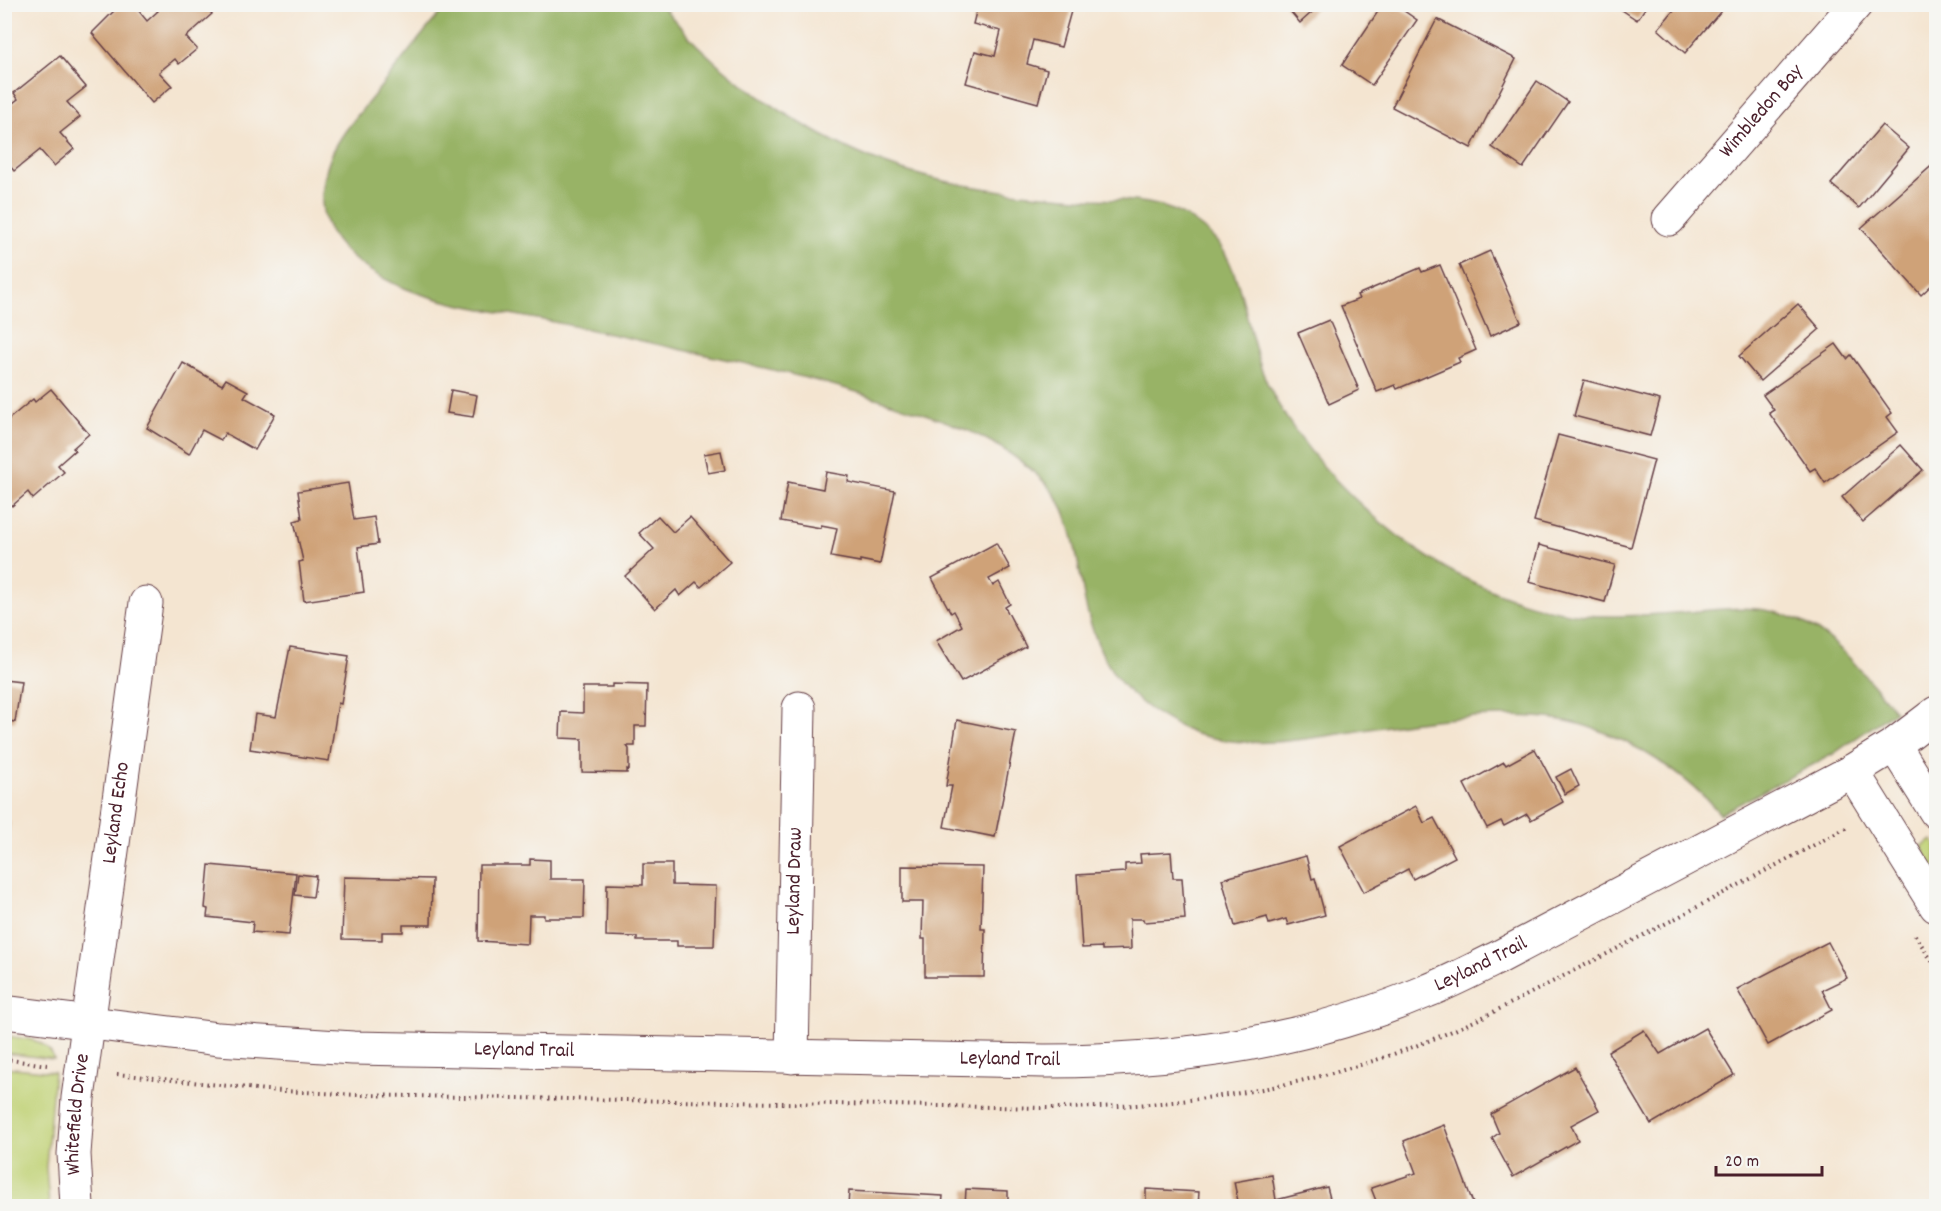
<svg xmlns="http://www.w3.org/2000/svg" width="1941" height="1211" font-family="Dekko,sans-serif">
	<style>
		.green { fill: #c0d174; stroke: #857850; stroke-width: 1.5 }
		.forest { fill: #98b366; stroke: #716948; stroke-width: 1.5 }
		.building { fill: #cfa278 }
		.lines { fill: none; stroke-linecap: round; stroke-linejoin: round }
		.minor-casing { stroke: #643d44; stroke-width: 35 }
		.path { stroke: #643d44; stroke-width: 4; stroke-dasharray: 1.5 4.5; stroke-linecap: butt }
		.minor { stroke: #fff; stroke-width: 33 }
		.labels { text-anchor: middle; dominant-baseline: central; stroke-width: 4.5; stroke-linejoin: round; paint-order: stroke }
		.street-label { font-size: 21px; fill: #4a1f2b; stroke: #f6f6f2 }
	</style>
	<rect width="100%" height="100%" fill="#f6f6f2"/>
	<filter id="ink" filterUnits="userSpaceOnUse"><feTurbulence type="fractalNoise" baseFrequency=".0167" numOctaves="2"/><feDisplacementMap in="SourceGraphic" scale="12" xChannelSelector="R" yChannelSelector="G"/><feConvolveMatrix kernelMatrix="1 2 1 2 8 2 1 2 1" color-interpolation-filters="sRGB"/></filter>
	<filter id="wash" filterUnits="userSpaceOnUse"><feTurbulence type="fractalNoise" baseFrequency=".008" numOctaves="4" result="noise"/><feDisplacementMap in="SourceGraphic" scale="24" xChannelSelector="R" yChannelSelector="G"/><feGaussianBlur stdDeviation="1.35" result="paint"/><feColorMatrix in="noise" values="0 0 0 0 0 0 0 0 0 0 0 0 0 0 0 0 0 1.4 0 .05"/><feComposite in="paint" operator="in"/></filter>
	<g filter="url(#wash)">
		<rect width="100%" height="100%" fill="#f4e5d1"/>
		<g class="green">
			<path d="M1933,840L1936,846V877L1922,846Z"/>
			<path d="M5,1036C24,1039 46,1037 54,1059L5,1053Z"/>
			<path d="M4,1067L54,1072L46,1167L49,1206H5Z"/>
		</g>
		<path class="forest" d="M447,5H661C673,18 684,32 697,45C746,93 820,140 885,164C927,180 975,188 1020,193C1043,195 1066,197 1089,199C1126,200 1161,199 1193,221C1203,228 1214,237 1221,247C1242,277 1249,335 1262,371C1295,455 1395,548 1477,584C1518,603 1565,617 1611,616C1636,616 1662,614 1688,612C1732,608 1767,602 1808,625C1843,644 1869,681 1895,711L1833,754L1720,814C1688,775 1634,741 1586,726C1530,708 1434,718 1376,728C1317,737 1256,752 1196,734C1187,731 1179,726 1171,722C1119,694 1098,659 1085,602C1079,571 1076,538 1063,509C1051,483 1026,464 1003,449C965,425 921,413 879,399C811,377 743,363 674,348C631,339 587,328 543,320C494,310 441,305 395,284C361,268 324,243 322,203C322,187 325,171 331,156C341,133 359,114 375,94C399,64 422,34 447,5Z"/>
		<g id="blocks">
			<g class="building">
				<path d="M121,4H133L147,21L158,11L156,9L161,4H204L212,14L186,37L197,49L179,64L175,59L159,72L172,86L152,103L92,33Z"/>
				<path d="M978,4H1073L1061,47L1033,40L1027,64L1047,70L1038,103L966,83L975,51L995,56L1001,31L973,24Z"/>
				<path d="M1284,4H1321L1300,23Z"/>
				<path d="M1383,4H1394L1417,20L1372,85L1342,65Z"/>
				<path d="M1613,4H1648L1637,20Z"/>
				<path d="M1679,4H1727L1685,53L1658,29Z"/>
				<path d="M1437,19L1516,59L1471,148L1392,107Z"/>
				<path d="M60,56L86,87L67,102L80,117L60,133L74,149L54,166L40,150L14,171L5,160V119L7,117L4,110L18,99L14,93Z"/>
				<path d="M1537,81L1568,102L1523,168L1492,147Z"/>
				<path d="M1882,125L1909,148L1859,208L1831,184Z"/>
				<path d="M1936,162V281L1921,295L1861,228Z"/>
				<path d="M1490,251L1521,322L1490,336L1459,265Z"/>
				<path d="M1440,265L1476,350L1458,358L1460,362L1397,389L1395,385L1377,392L1341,306L1359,299L1357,295L1420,268L1422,272Z"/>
				<path d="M1798,304L1820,329L1760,381L1739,356Z"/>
				<path d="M1329,320L1359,390L1329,404L1298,333Z"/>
				<path d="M1836,344L1847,359L1851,355L1892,413L1887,417L1898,432L1825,483L1815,468L1810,471L1769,413L1774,410L1763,395Z"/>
				<path d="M183,363L222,385L226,379L248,391L244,397L275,414L255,450L225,433L221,440L202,430L189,454L147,428Z"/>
				<path d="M1584,380L1660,400L1650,436L1574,416Z"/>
				<path d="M51,389L89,434L73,448L75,450L58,465L64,472L33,499L28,492L12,506L4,497V423L33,399L35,402Z"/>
				<path d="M451,390L477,395L473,417L447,413Z"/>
				<path d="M1558,435L1654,460L1631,547L1534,521Z"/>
				<path d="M1901,445L1923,470L1863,522L1842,497Z"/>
				<path d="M721,451L725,470L708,473L704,454Z"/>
				<path d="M826,472L849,476L848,482L895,491L880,564L860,560V562L831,557L837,528L821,525V528L781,521L788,482L823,489Z"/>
				<path d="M348,483L354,520L374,517L378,544L358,547L364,592L304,601L299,562L303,561L294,521L302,519L298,491Z"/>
				<path d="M658,516L673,532L690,517L730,562L701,587L696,582L680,596L676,590L655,609L625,576L654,549L639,533Z"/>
				<path d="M996,543L1010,568L989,579L993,586L999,582L1010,604L1005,607L1026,647L961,682L936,641L962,626L954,611L951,613L932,578Z"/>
				<path d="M1539,545L1615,565L1605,602L1529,582Z"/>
				<path d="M290,647L349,656L341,704L338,703L329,761L250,749L255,714L276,717Z"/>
				<path d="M4,680L21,682L15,722L4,720Z"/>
				<path d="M612,684L647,685L646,726H635V746H627L629,749V770L627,769V773L582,772V739L560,738L561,712L583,713V687H612Z"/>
				<path d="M957,720L1016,732L995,837L944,827L952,786H946Z"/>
				<path d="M1535,749L1563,802L1531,820L1527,814L1504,826L1501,821L1487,828L1464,784L1504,762L1506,765Z"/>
				<path d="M1571,769L1579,786L1565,794L1556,777Z"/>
				<path d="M1416,806L1424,823L1434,818L1455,857L1413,879L1408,869L1364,892L1340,846Z"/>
				<path d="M4,820L10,821L6,856H4Z"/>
				<path d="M1171,852L1173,878H1182L1185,919L1144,922L1143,919H1130L1131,949L1102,950V947L1082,948L1077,875L1125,872V864L1141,863L1140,854Z"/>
				<path d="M1306,856L1312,879L1315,878L1325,915L1288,925L1286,919L1269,924L1267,917L1235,926L1222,879Z"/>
				<path d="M530,859L550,860V879H585L584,918H544V915H529L528,944L478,941L479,865H530Z"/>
				<path d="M643,864H672V885L716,886L714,946H677V941H637V937L606,936L607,884L643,885Z"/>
				<path d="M209,865L296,873L289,935L252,932L253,922L207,917L208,909L205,908Z"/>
				<path d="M902,866L983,867L981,929H985L984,977H925V939H922L923,902H902Z"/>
				<path d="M298,874L316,876L313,897L295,895Z"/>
				<path d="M344,877L432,879L431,925H403V932H382V940L342,939Z"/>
				<path d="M1828,942L1847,978L1822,990L1832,1010L1768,1045L1737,989Z"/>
				<path d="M1705,1028L1734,1075L1651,1124L1608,1052L1644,1030L1660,1054Z"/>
				<path d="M1575,1067L1599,1110L1571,1125L1578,1140L1513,1177L1492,1138L1499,1133L1491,1114Z"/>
				<path d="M1444,1125L1474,1206H1378L1371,1188L1416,1173L1404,1141Z"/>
				<path d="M1272,1175L1276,1200L1327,1187L1332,1206H1239L1234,1182Z"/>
				<path d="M966,1189L1008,1191V1203L1035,1205V1206H965Z"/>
				<path d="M1146,1189L1199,1192L1198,1206H1146Z"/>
				<path d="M849,1191L943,1196L942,1206H848Z"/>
			</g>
		</g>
	</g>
	<g filter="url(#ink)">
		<use href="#blocks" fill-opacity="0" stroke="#643d44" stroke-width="1.5"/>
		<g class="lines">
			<g class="minor-casing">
				<g id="minor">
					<path id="s1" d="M1669,219L1856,4"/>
					<path d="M1894,745L1936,812"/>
					<path d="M1852,771L1936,906"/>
					<path id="s2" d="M4,1012L218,1039L353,1048L1044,1061C1175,1061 1305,1043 1427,991C1452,981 1477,968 1501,956L1852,771L1894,745L1936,713"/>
					<path id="s3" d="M792,1057L799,708"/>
					<path id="s4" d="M77,1206L74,1154L78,1098L146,603"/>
				</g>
			</g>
			<g class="path">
				<path d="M1915,935L1936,967"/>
				<path d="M4,1059L47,1065"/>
				<path d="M117,1074L266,1090L358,1095L1046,1108C1176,1108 1307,1090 1428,1041C1479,1021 1527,995 1575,970C1667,924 1757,875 1848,827"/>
			</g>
			<use href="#minor" class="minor"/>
		</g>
	</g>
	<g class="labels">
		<g class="street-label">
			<text stroke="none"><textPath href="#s1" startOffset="142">Wimbledon Bay</textPath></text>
			<text stroke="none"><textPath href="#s4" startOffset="396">Leyland Echo</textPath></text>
			<text stroke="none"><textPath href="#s3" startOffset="176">Leyland Draw</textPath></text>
			<text stroke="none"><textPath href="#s2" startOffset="1494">Leyland Trail</textPath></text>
			<text stroke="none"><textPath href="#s2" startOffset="522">Leyland Trail</textPath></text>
			<text stroke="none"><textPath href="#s2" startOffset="1008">Leyland Trail</textPath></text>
			<text stroke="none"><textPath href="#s4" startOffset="92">Whitefield Drive</textPath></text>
		</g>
	</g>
	<rect width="1941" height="1211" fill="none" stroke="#f6f6f2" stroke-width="24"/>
	<path d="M1716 1166v9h106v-9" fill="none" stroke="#4a1f2b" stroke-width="3"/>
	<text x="1725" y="1166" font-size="18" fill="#4a1f2b" stroke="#f6f6f2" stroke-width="4.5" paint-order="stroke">20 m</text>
</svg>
